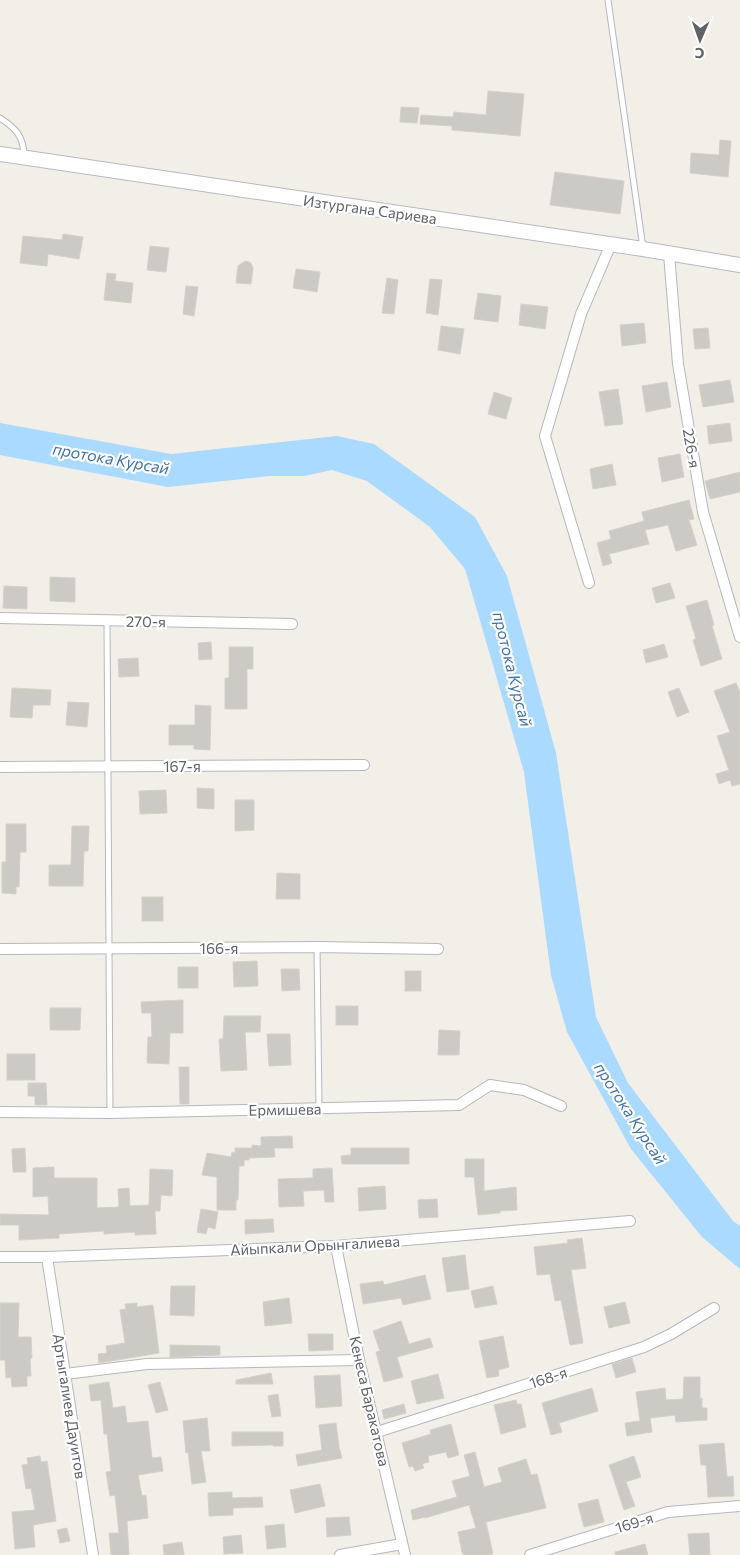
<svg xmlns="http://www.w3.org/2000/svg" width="740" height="1555" font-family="Commissioner,sans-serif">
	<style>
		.water { fill: #aadaff }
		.building { fill: #cccac5; stroke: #d6d1c6 }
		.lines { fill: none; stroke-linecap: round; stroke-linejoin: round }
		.lane-casing { stroke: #b5b8bc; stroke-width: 7 }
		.street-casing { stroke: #b5b8bc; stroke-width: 12 }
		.secondary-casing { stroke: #b6babf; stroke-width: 16 }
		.lane { stroke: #fff; stroke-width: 5 }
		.street { stroke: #fff; stroke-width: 10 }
		.secondary { stroke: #fff; stroke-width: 14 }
		.labels { text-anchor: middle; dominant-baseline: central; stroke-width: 4.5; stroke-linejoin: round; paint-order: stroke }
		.street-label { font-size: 15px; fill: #5f6368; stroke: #fff }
		.water-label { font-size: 16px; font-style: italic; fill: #4174aa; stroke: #fff }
	</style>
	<rect width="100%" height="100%" fill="#f1efe8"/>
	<path class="water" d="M0,423L171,454L337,436L374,444L475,517L507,576L556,753L596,1017L628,1083L733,1221L740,1226V1269L702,1237L631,1149L567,1032L551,975L524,772L465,569L430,527L367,481L332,470L304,476H269L168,487L0,455Z"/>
	<g class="building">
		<path d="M488,91L524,94L520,136L452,130V126L420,124L421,115L453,117L454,112L486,115Z"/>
		<path d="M401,107L419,108L417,123L400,122Z"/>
		<path d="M720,140L731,141L728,177L690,173L691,153L719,155Z"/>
		<path d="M555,172L624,181L620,214L550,205Z"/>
		<path d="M63,234L83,237L79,259L48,254L47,266L20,263L23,236L62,240Z"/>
		<path d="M150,246L169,248L166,272L147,270Z"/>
		<path d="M246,261L251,263L253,268L251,284L236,283L238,266L242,263Z"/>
		<path d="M296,269L320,272L317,292L293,288Z"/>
		<path d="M107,273L116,274L115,281L133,283L131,303L104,300Z"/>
		<path d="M387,278L398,280L394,314L382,313Z"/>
		<path d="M430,279L442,280L438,315L426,313Z"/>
		<path d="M186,286L198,287L194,316L183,314Z"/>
		<path d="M478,293L501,296L498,322L474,319Z"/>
		<path d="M521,304L548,307L545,329L519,325Z"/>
		<path d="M644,323L646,343L622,346L620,325Z"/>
		<path d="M441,326L464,329L460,354L438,350Z"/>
		<path d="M708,328L710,348L695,349L693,329Z"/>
		<path d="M730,380L734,402L703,407L699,385Z"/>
		<path d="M667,382L671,407L646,412L642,386Z"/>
		<path d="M618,389L623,424L605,426L599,392Z"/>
		<path d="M494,392L512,398L506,419L488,414Z"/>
		<path d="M730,423L732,441L709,444L707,426Z"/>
		<path d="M680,454L684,477L662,482L658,458Z"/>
		<path d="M612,464L616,485L593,489L590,469Z"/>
		<path d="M740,472V492L710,499L705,481Z"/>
		<path d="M689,500L694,519L689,520L697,545L676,551L668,525L645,530L649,544L609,554L612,563L603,566L597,543L611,539L609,531L644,521L642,512Z"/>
		<path d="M50,577L75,578V602L50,601Z"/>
		<path d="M670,583L675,598L656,603L652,588Z"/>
		<path d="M4,586L27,587V609L3,608Z"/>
		<path d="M707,600L714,625L712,626L722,659L701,666L693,640L696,639L686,606Z"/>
		<path d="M211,642L212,659L199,660L198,643Z"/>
		<path d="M664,644L668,657L646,663L643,650Z"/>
		<path d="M229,647H253V669H247V709H225V678H229Z"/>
		<path d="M138,658L139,676L119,677L118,659Z"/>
		<path d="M736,683L740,692V784L732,786L730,780L719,784L716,774L729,770L717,736L730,732L714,691Z"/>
		<path d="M12,688L51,690L50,705H33L32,718L10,717Z"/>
		<path d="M679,688L689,712L677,717L668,692Z"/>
		<path d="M68,702L89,703L87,727L66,725Z"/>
		<path d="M195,705L211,706L210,750L194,749V745H169V725H195Z"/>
		<path d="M197,788L214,789V809L197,808Z"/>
		<path d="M166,790L167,813L140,814L139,791Z"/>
		<path d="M235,800H254V830L235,831Z"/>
		<path d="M6,824H26V852H20L19,887H16V894L2,893V862H6Z"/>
		<path d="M72,826H89L88,851H84L83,886H49V865H71Z"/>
		<path d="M277,873L300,874V899H276Z"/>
		<rect x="142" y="897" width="21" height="24"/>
		<path d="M257,961L258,986L234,987L233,962Z"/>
		<rect x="178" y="967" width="20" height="21"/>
		<path d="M281,969H299L300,990L282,991Z"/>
		<rect x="405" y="971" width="16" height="20"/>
		<path d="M183,1000V1033H170L169,1064L147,1063L148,1037H152L151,1013H142L141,1002Z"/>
		<rect x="336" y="1006" width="22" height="19"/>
		<path d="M50,1008H81L80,1030H50Z"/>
		<path d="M224,1016H261L260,1032H245L247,1070L221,1071L219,1039H223Z"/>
		<path d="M439,1030L460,1031L459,1055H438Z"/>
		<path d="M267,1034H290L291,1065L269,1066Z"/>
		<rect x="7" y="1054" width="28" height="26"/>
		<path d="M179,1067H189V1104H180Z"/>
		<path d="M28,1083H46L47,1105H35V1096H28Z"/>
		<path d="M292,1136L293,1148H274L275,1157L249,1158V1160H244V1166H239L238,1200H236V1210H217V1177L202,1175L207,1153L231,1157L232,1152L235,1153V1148H252V1145L261,1146V1137Z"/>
		<path d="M25,1148L26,1172H13L12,1149Z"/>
		<path d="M351,1148H409V1164H342L341,1156L351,1155Z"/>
		<path d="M465,1159H484V1191L516,1187L517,1210L500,1211V1213L478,1215L474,1177H465Z"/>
		<path d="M54,1167V1178H97V1208L119,1207L118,1189L129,1188L130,1206L149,1205L150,1169L173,1170L172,1196L161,1195L160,1211H155L156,1234L135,1235V1232L104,1234V1231L59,1234V1238L19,1240V1225H0V1214L49,1215L48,1196L33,1197V1168Z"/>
		<path d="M332,1168L334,1202H325L324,1190L303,1191L304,1206L279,1207L278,1179L313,1178V1169Z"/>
		<path d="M385,1186L386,1209L359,1211L358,1188Z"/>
		<path d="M437,1199L438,1217L419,1218L418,1200Z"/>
		<path d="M201,1209L218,1212L215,1229L208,1227L206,1234L197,1232Z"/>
		<path d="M273,1219L274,1232L245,1234V1220Z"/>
		<path d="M582,1238L586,1268L571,1270L583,1343L570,1345L561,1300L555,1301L550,1274L537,1275L534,1247L568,1243L567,1240Z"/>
		<path d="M465,1255L469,1289L447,1292L442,1258Z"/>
		<path d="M425,1275L431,1299L403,1305L401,1298L363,1304L360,1284L383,1281L384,1285Z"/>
		<path d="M171,1286H195L194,1316L170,1315Z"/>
		<path d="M493,1286L497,1304L475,1308L471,1291Z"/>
		<path d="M289,1298L292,1323L265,1326L263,1302Z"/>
		<path d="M625,1302L630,1323L609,1328L604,1307Z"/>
		<path d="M0,1303H19L18,1337H31L32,1358H30L31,1376H27V1386L12,1387L11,1377L6,1378L5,1360H0Z"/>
		<path d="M137,1303V1307L153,1305L159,1353L99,1363L98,1354L107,1353L106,1346L125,1343L120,1310L126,1309L125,1304Z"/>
		<path d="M401,1321L409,1344L430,1338L433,1347L397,1357L403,1377L384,1382L376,1352L380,1351L373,1331Z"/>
		<path d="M308,1334H333V1350L309,1351Z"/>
		<path d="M503,1336L509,1367L498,1370L499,1376L487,1378L479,1341Z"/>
		<path d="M170,1345L220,1346V1355L170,1357Z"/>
		<path d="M632,1358L636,1372L616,1378L612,1364Z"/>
		<path d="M271,1373L273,1384H236V1380Z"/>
		<path d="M438,1374L444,1398L417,1404L411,1381Z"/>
		<path d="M340,1375L342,1406L316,1408L314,1376Z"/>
		<path d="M684,1377H700V1399L702,1398V1408H707V1420L676,1422L675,1415L650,1418L652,1432L627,1436L625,1423L640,1421L636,1392L665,1388L666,1400L683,1399Z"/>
		<path d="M109,1382L113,1408L125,1406L127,1423L148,1421L152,1458L161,1457L163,1471L138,1475L142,1496L146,1495L148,1518L127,1521L129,1555H111L109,1533H119L115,1495L110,1496L106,1472L111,1471L107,1434H104L101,1400L91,1401L89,1385Z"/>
		<path d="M160,1382L168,1410L156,1413L148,1385Z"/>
		<path d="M592,1388L598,1411L559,1423L562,1432L551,1435L542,1403Z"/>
		<path d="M278,1394L281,1416L272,1417L268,1396Z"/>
		<path d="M516,1400L517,1404H521L526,1427L501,1434L494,1405Z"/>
		<path d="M404,1404L406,1413L384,1419L382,1410Z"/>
		<path d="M207,1418L210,1451H201L206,1482L192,1484L188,1452L186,1453L183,1421Z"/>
		<path d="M336,1423L339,1447L342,1458L298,1466L296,1455L322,1450L319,1425Z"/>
		<path d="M451,1424L459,1455L448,1458L446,1452L428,1456L429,1462L422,1464L424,1468L415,1471L413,1466L409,1467L402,1443L431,1434L430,1430Z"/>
		<path d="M232,1432H283V1446H273V1445L232,1446Z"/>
		<path d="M724,1443L727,1477L733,1476L734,1496L708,1497L706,1465H701L699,1445Z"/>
		<path d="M475,1452L484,1487L502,1482L498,1468L526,1459L531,1475L537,1474L546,1508L486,1522L493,1554L488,1555H464L462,1552L458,1532L476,1528L469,1505L425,1518V1517L413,1520L411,1510L457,1497L452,1481L470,1476L464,1455Z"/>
		<path d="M40,1456L41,1462L47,1461L56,1521L33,1525L35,1547L15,1549L12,1512L35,1510L31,1488L26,1489L22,1465L28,1464L27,1458Z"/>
		<path d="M634,1456L641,1477L626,1482L635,1506L624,1510L609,1465Z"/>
		<path d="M320,1484L325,1506L295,1513L290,1490Z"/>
		<path d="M232,1492V1498L262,1497L263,1507L233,1508V1515L209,1516L208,1493Z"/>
		<path d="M598,1499L604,1522L584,1527L578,1504Z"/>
		<path d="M349,1517L351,1535L327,1537L326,1518Z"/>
		<path d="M284,1524L286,1547L267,1549L265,1526Z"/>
		<path d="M67,1528L70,1541L60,1543L57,1530Z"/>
		<path d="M709,1533L710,1555H690L688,1534Z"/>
		<path d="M241,1535L243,1553L224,1554L223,1537Z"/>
		<path d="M182,1542L184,1555H164L163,1545Z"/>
		<path d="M645,1544L648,1555H615V1552Z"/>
	</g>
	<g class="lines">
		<g class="lane-casing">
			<g id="lane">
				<path d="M608,0L643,248"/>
				<path d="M0,118C16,128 24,137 24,157"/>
				<path d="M107,620L110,1113"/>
				<path d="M317,947L319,1108"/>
			</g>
		</g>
		<g class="street-casing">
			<g id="street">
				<path d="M669,254L678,364L703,512L740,637"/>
				<path d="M589,583L545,436L581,314L611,244"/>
				<path d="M0,618L292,624"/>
				<path d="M0,767L364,765"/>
				<path d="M0,949L317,947L438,949"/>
				<path d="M0,1112L110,1113L459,1105L490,1085L524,1090L561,1106"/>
				<path d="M336,1246L359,1360L405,1555"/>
				<path d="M0,1257H47L336,1246L630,1221"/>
				<path d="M47,1257L93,1555"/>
				<path d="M65,1374L147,1364L359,1360"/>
				<path d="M377,1432L644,1347L671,1334L714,1308"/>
				<path d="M340,1555L402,1544"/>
				<path d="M530,1555L668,1512L740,1506"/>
			</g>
		</g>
		<g class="secondary-casing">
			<path id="secondary" d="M0,154L643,249L740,265"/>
		</g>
		<use href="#lane" class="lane"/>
		<use href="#street" class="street"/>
		<use href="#secondary" class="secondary"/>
	</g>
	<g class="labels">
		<g class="street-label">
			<text transform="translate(370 209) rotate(8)">Изтургана Сариева</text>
			<text transform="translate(692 448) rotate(80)">226-я</text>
			<text transform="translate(146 621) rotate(1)">270-я</text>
			<text x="182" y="766">167-я</text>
			<text x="219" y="948">166-я</text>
			<text transform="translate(285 1109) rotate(-1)">Ермишева</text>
			<text transform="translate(315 1245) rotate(-3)">Айыпкали Орынгалиева</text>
			<text transform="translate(548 1377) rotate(-18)">168-я</text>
			<text transform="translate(370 1401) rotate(77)">Кенеса Баракатова</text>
			<text transform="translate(70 1406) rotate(81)">Артыгалиев Дауитов</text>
			<text transform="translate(634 1522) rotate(-17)">169-я</text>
		</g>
		<g class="water-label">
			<text transform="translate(111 458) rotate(10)">протока Курсай</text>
			<text transform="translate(513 669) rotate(76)">протока Курсай</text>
			<text transform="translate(631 1113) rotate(57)">протока Курсай</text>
		</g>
	</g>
	<g transform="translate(700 40) rotate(182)" stroke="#ffffff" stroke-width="4" paint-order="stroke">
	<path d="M0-4L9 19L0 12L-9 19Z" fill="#5f6368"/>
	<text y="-8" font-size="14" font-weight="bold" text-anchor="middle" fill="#5f6368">С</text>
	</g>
</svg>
